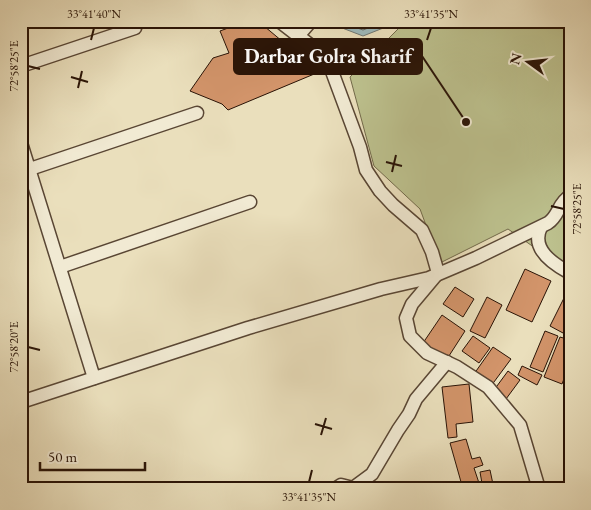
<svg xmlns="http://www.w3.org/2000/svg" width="591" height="510" font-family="'EB Garamond',serif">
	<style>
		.green { fill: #bcc08d; stroke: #726a4a }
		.water { fill: #9dbabc; stroke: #6f7773 }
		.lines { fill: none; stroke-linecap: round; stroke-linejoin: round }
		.shore { stroke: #636661; stroke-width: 1 }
		.building { fill: #d2946a; stroke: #291306 }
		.minor-casing { stroke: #594634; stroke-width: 15 }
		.minor { stroke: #f1ead3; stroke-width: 12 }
		.ticks { fill: none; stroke: #291306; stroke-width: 2 }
		.leader { fill: none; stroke: #291306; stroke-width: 2 }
		.callout-dot { fill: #291306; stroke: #f1ead3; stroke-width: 2 }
		.callout { fill: #291306; stroke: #291306; stroke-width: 2 }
		.callout-label { font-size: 20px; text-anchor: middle; font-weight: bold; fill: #fff }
		.neatline { fill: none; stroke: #291306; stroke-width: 2 }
		.ticks-label { font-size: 12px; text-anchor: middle; fill: #291306 }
	</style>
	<rect width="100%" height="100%" fill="#eadfbc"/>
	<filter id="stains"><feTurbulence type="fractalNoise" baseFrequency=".004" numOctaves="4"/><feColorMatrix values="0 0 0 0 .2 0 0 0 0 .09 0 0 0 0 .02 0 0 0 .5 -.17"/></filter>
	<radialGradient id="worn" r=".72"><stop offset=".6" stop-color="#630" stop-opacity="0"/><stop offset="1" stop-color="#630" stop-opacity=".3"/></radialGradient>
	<path class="green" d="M406,21H570V267L538,250L508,229L440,263L420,209L374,166L350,77Z"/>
	<path class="water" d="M324,21H401L363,36Z"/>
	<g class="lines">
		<path class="shore" d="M338,21L363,30L386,21"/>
	</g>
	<g class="building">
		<path d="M247,21H258L319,72L228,110L222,104L190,91L213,58L229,53L220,31Z"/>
		<path d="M525,269L551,281L532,322L506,310Z"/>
		<path d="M455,287L474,299L463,317L443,304Z"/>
		<path d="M566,294L570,296V320L563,333L550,326Z"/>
		<path d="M487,297L502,305L485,338L470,331Z"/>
		<path d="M442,315L465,331L447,359L423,343Z"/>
		<path d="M545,331L558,336L543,372L530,367Z"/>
		<path d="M473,336L490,348L479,363L462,351Z"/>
		<path d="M560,337L570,340V363L562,384L544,377Z"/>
		<path d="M493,347L511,359L491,386L474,374Z"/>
		<path d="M522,366L542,375L537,385L518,375Z"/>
		<path d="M508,371L520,380L506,399L494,390Z"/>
		<path d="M469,384L473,422L456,424L457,437L448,438L442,387Z"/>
		<path d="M466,439L472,459L480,457L483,465L474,468L479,483L471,486V489H463L450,443Z"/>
		<path d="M490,470L494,489H483L480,472Z"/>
	</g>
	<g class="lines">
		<g class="minor-casing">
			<g id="minor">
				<path d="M279,21L327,58L360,147L366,170L380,191L393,205L422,230L432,252L438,273L412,304L406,318L410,336L427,353L457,367L488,387L520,425L539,489"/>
				<path d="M298,36L311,21"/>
				<path d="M21,66L135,28"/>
				<path d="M21,143L94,378"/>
				<path d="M30,169L197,113"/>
				<path d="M541,227C530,249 553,264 570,273"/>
				<path d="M60,267L250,202"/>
				<path d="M21,402L248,328L381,289L429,278L476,258L548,223C559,216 558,203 570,196"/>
				<path d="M335,489L341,485L353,488L372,474L398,430L409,414L416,399L447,362"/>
			</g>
		</g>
		<use href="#minor" class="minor"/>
	</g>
	<path class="ticks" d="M91,40L94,28M427,40L431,28M28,66L40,69M71,77L88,82M78,88L82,71M386,162L402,166M392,172L396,155M551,206L564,209M28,347L40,350M315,424L332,429M321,435L326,418M309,482L312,470"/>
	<path class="leader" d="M466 122L422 56"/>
	<circle class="callout-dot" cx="466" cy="122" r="5"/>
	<rect class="callout" x="234" y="39" width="188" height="35" rx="5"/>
	<g class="callout-label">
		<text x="328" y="63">Darbar Golra Sharif</text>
	</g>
	<rect width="591" height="510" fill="none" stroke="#eadfbc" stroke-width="55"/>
	<g transform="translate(528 62) rotate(285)" stroke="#f1ead3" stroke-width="4" paint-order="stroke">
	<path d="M0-4L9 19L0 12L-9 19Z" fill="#291306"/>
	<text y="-8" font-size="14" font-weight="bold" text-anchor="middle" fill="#291306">N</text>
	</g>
	<path d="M40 462v8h105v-8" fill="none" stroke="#291306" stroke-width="2.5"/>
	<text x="48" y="462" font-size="15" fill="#291306" stroke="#f1ead3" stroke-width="4" paint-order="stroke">50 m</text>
	<rect x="28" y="28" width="536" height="454" class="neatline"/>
	<g class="ticks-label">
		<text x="94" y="18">33°41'40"N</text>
		<text x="431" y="18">33°41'35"N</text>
		<text transform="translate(14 66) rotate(-90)" y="4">72°58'25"E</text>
		<text transform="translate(577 209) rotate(-90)" y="4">72°58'25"E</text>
		<text transform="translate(14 347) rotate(-90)" y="4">72°58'20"E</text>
		<text x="309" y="501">33°41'35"N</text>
	</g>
	<rect width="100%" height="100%" filter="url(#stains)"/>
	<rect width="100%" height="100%" fill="url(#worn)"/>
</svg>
